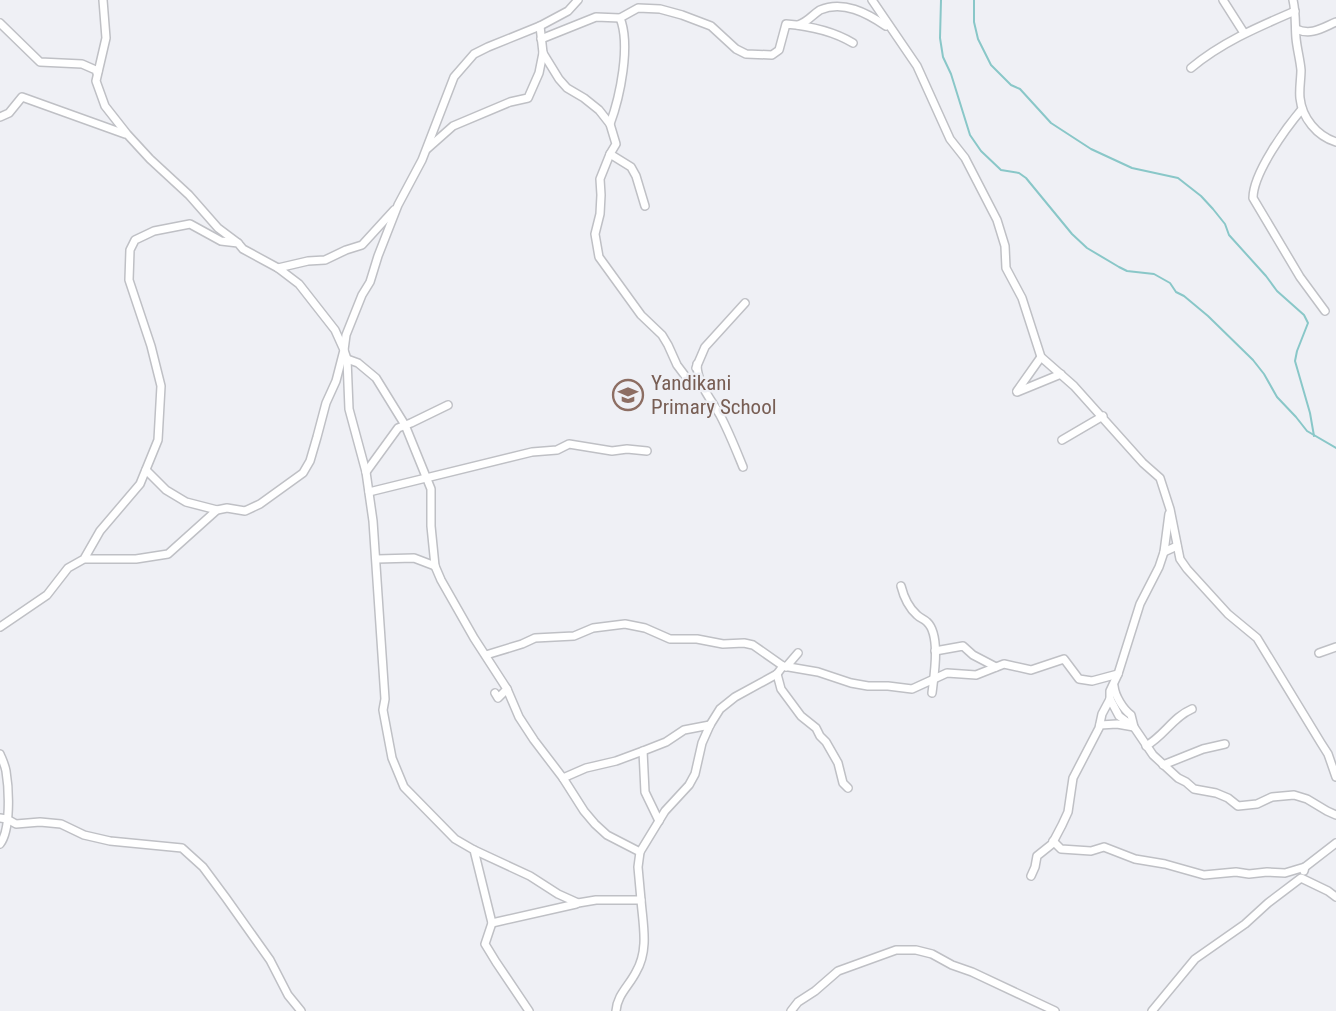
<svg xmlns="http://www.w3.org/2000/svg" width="1336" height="1011" font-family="'Roboto Condensed',sans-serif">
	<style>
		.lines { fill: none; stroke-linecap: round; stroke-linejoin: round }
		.stream { stroke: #89c7c8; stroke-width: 2 }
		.minor-casing { stroke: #bfc0c5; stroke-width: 10 }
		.minor { stroke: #fff; stroke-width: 7 }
		.labels { text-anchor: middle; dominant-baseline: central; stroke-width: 5; stroke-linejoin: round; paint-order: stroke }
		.education-label { font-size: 21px; fill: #785e54; stroke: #eff0f5; text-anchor: start }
	</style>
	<rect width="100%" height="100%" fill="#eff0f5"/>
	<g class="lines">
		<g class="stream">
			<path d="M941,0L940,38L943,57L951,74L970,135L981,151L1001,170L1019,173L1026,178L1072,234L1087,248L1119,267L1127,271L1154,274L1170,283L1176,292L1184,296L1208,316L1253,360L1264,374L1277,397L1296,417L1307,431L1336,448"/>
			<path d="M974,0V22L978,39L991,65L1011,85L1020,89L1051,123L1091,149L1132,168L1178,178L1201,196L1213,209L1225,224L1229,235L1266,276L1277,291L1304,315L1308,323L1297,351L1295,361L1310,413L1314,436"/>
		</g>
		<g class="minor-casing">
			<g id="minor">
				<path d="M103,0L106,38L96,81L105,106L127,134L150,159L189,195L218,228L238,243"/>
				<path d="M872,0L917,66L950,139L965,158L997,220L1005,246L1006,268L1022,298L1041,357L1074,386L1143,463L1160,478L1170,509L1180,559L1187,569L1228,614L1257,638L1321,743L1328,754L1336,777"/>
				<path d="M1223,0L1244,33"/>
				<path d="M1293,0C1296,13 1295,25 1296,38C1297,49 1300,59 1301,70C1301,79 1299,89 1300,98C1302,118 1317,136 1336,142"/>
				<path d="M0,23L40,62L82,64L98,71L97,73"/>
				<path d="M798,25C808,22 812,15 820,10C843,0 867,13 886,26"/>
				<path d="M540,26L543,53L559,79L567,88L584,98L599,110L610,124L616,144L610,154L631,167L636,176L645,206"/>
				<path d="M1296,29C1311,36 1322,28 1336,22"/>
				<path d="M541,39L596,17L620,18L638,8L660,9L682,15L711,26L736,49L746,54L772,55L779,50L786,24C810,26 833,31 853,43"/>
				<path d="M1191,68C1222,42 1258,27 1295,11"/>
				<path d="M1302,109C1286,128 1253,173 1253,198L1300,277L1325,311"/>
				<path d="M0,117L9,113L22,97L125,134"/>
				<path d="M610,124C620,97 631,45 620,18"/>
				<path d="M427,149L453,126L510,102L528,98L539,73L543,53"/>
				<path d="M610,154L600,179L601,195L600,214L595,234L599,257L641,315L662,335L668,345L677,365L686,377L690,381L701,384"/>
				<path d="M278,268L308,261L325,260L346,250L362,245L394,210"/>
				<path d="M347,359L358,363L376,378L405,425L431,489V526L435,566L441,580L474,638L507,689L498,698L495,693"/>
				<path d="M697,364C697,384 711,399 720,415C729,432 736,450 743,467"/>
				<path d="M696,368L705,347L745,303"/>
				<path d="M1017,391L1041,357"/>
				<path d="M1017,392L1061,374"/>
				<path d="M1062,440L1103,416"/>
				<path d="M146,470L166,490L186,502L217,510"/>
				<path d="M366,472L398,428L411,423L448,405"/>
				<path d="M369,492L532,452L557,450L569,444L612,451L627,449L647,451"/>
				<path d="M1164,552L1169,514"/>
				<path d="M377,559L414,558L435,566"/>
				<path d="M901,586C904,598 908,607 917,615C920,618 924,619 927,622C941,635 934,676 932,693"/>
				<path d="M0,627L47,595L68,568L84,559H136L168,554L217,510L227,508L245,511L260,504L303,473L310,461L317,437L326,403L336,381L344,350L335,330L299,284L278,268L243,249L238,243L221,241L190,224L154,231L135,240L130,250L129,280L151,346L161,386L158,440L140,484L100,531L84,559"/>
				<path d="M935,651L963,646L973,655L996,667"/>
				<path d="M1319,653L1336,647"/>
				<path d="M486,655L522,644L535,638L574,636L593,628L625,624L645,628L670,639H697L723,644L744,643L753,645L783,666L818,672L851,683L868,686H888L912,689L947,673L976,675L1004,664L1031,670L1064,659L1079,679L1092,681L1118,674L1140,604L1159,567L1164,552L1177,546"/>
				<path d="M786,667L798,653"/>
				<path d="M777,674L781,689L801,716L816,728L820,736L826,742L838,763L843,783L848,788"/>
				<path d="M1118,674L1110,691V699L1119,716L1134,727L1153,755L1178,778L1186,782L1194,789L1216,793L1228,798L1238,806L1257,804L1272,797L1294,795L1307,799L1327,811L1336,815"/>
				<path d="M1100,725L1117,724L1134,727L1131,715C1123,709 1115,696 1114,686"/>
				<path d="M1146,746C1164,736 1173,717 1192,709"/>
				<path d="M643,751L645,792L659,821"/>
				<path d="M0,754C2,759 5,765 6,771C9,789 11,830 0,844"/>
				<path d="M1163,765L1203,749L1225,744"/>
				<path d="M563,778L586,768L616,761L643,751L666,742L684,730L710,725"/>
				<path d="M0,818L7,819L16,824L40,822L61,824L84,835L110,841L182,848L203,867L226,898L270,960L288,995L301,1011"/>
				<path d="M1053,841L1061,849L1091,851L1104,847L1135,859L1165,864L1204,875L1236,872L1249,874L1267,872L1285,873L1305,867"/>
				<path d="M474,850L530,876L558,894L578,903L596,900H641L638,867L640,852L607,835L595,824L584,811L563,778L534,740L519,717L507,689"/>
				<path d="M640,852L665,811L689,785L695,774L702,743L710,725L720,709L735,697L777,674L783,666"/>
				<path d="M1304,871L1305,867L1336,843"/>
				<path d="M1031,876L1035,867L1037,856L1052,844L1062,825L1068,812L1073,778L1099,728L1102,714L1110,699"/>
				<path d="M492,923L576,904"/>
				<path d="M529,1011L496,962L485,944L492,923L474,850L455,839L404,787L392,758L383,710L385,699L373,521L366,472L349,409L347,359L344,350L346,335L362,295L370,282L378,256L398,205L422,160L454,77L474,54L488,47L540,26L568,11L578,0"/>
				<path d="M616,1011C617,995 629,986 636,972C649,950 643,925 641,900"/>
				<path d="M791,1011L798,1002L815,991L838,971L896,950H916L932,954L952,965L972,972L1055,1011"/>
				<path d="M1152,1011L1195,959L1245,924L1268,903L1301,878L1328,891L1336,897"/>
			</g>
		</g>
		<use href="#minor" class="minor"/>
	</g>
	<defs>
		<g id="school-ring" transform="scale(1.575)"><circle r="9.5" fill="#eff0f5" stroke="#8d6e63" stroke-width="1.5"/><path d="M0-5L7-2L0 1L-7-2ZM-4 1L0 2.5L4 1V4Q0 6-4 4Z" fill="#8d6e63"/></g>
	</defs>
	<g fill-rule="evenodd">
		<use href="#school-ring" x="628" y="395"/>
	</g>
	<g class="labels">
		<g class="education-label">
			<text x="651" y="383">Yandikani<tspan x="651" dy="24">Primary School</tspan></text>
		</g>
	</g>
</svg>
